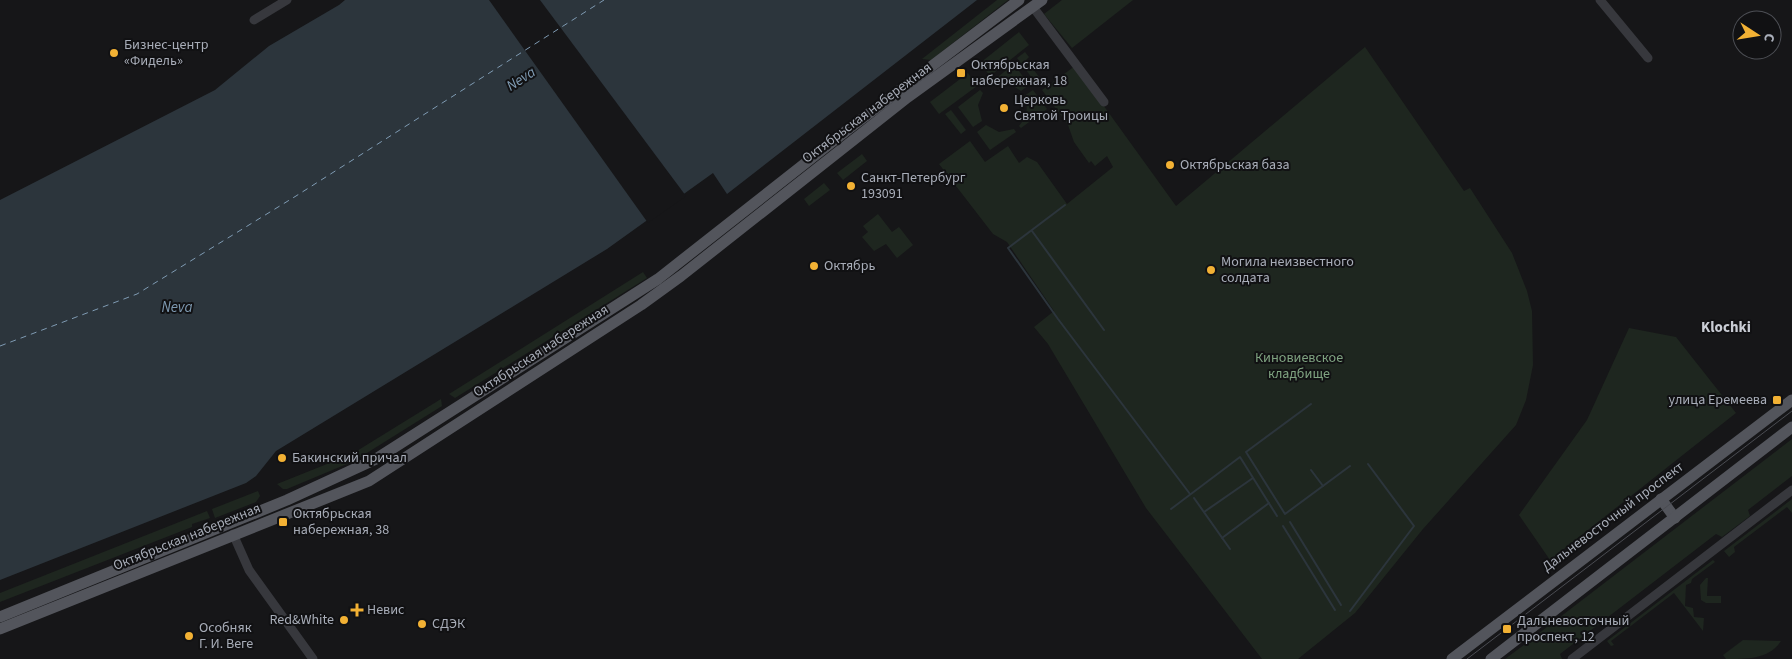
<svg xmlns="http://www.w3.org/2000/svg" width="1792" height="659" font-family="'Source Sans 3',sans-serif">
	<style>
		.green { fill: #1e261f }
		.water { fill: #2c353c }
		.pier { fill: #161618 }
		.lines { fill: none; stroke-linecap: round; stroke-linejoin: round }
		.stream { stroke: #2c353c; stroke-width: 2 }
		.ferry { stroke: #7f9bb3; stroke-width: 1; stroke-dasharray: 6 5; stroke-linecap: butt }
		.minor { stroke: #37383d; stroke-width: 9 }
		.major { stroke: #53555c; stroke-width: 11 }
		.tram { stroke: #4a4c52; stroke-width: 1 }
		.poi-dot { fill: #f2b134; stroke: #111113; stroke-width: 2 }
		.labels { text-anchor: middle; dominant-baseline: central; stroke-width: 4; stroke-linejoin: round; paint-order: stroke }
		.poi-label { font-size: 14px; fill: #a8adb8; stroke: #111113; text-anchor: start }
		.street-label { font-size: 14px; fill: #a8adb8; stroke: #111113 }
		.park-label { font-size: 14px; fill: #7fa381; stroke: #111113 }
		.water-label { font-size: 15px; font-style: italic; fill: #7f9bb3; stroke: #111113 }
		.neighbourhood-label { font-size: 15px; font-weight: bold; fill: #c9ccd4; stroke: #111113 }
	</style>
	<rect width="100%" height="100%" fill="#161618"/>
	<g class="green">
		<path d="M997,0H1008L931,60L922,59Z"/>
		<path d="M1062,0H1133L1072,48L1044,14Z"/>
		<path d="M1019,32L1029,45L990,76L980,63Z"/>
		<path d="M1365,47L1464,191L1470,188L1512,253L1527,291L1532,311L1533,365L1526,400L1516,425L1423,529L1355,613L1298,659H1262L1146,508L1048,344L1034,327L1054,311L1007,242L993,234L939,164L970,141L985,162L1008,146L1019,163L1027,157L1037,162L1067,204L1113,167L1107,156L1095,166L1091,161L1089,163L1074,142L1068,125L1042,90L1075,66L1176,206Z"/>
		<path d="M1025,52L1029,57L1026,60L1040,78L1035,82L1017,58Z"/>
		<path d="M1014,64L1029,85L1021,91L1010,84H996L994,80Z"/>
		<path d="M968,73L977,86L939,114L930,102Z"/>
		<path d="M980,90L983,93L978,105L982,121L973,127L958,107Z"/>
		<path d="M1033,90L1047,109L1021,128L1019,126C1027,117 1029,108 1024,96Z"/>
		<path d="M951,110L966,130L961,134L945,114Z"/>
		<path d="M986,125L999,132L1014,129L1016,132L990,150L977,132Z"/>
		<path d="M862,154L867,161L843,180L837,173Z"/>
		<path d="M824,183L830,190L809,206L804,199Z"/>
		<path d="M878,214L892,232L899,227L913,245L897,258L886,244L874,251L862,237L868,232L863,226Z"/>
		<path d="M643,272L647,278L455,398L449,394Z"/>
		<path d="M1629,328L1676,337L1736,413L1550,560L1519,515L1587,420Z"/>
		<path d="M441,399L442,406L354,461L287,489H283L277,484L352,454Z"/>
		<path d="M1792,439V476L1748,510L1750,516L1722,537L1716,534L1560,654L1562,659H1505L1528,642L1530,643L1535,639L1534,637Z"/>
		<path d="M258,491L260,496L256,502L215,518L212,509Z"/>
		<path d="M1792,499V513L1787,507L1734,547L1735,552L1729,557L1724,551Z"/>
		<path d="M207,511L210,518L192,524V527L0,602V593Z"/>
		<path d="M1713,560L1715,562L1692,579L1691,583L1686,585L1685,606L1693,608L1694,617L1704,618L1703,631L1674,593L1611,641L1614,645L1611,646L1607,641Z"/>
		<path d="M1706,578H1708L1707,596H1721V603H1706L1701,600L1700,585Z"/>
		<path d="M1743,640L1781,641C1769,659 1748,659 1726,659L1723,655Z"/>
	</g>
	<path class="water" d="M345,0H977L727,194L713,173L607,249L276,451L256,476L246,483L0,580V200L215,90L269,46L339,5Z"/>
	<path class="pier" d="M489,0H540L686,196L648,223Z"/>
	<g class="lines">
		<g class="stream">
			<path d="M1065,205L1008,248L1058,319L1190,494"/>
			<path d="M1032,231L1104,330"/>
			<path d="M1311,404L1246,452L1285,514L1350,466"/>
			<path d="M1311,470L1323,486"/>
			<path d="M1194,498L1230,549"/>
			<path d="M1171,509L1240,457L1277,516"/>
			<path d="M1204,512L1253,478"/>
			<path d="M1290,522L1341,605"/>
			<path d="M1283,526L1335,610"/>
			<path d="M1222,538L1269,503"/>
			<path d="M1350,611L1414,526L1368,464"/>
		</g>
		<path class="ferry" d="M0,346L137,294L296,196L604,0"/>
		<g class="minor">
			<path d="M1600,0L1648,58"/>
			<path d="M1033,7L1104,102"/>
			<path d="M254,20L287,0"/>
			<path d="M233,534L249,570L313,659"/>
			<path d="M1572,659L1792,490"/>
		</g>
		<g class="major">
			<path d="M1661,499L1675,518"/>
			<path d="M0,617L287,500L376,459L658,279L850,128L1019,0"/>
			<path d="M0,629L369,481L641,305L681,276L908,97L1042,0"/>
			<path d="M1452,659L1792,400"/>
			<path d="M1491,659L1792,427"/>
		</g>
		<path class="tram" d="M1467,659L1792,411"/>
	</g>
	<g class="poi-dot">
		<circle cx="114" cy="53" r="5"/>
		<rect x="956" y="68" width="10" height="10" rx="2.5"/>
		<circle cx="1004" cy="108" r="5"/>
		<circle cx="1170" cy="165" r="5"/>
		<circle cx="851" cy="186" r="5"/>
		<circle cx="814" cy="266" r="5"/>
		<circle cx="1211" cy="270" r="5"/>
		<rect x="1772" y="395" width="10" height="10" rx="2.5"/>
		<circle cx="282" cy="458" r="5"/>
		<rect x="278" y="517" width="10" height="10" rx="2.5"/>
		<path d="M354.5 602.5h5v5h5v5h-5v5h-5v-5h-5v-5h5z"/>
		<circle cx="344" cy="620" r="5"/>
		<circle cx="422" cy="624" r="5"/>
		<rect x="1502" y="624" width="10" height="10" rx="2.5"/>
		<circle cx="189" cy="636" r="5"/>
	</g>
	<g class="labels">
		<g class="poi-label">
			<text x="124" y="45">Бизнес-центр<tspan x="124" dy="16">«Фидель»</tspan></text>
			<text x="971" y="65">Октябрьская<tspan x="971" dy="16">набережная, 18</tspan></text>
			<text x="1014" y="100">Церковь<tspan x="1014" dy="16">Святой Троицы</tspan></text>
			<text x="1180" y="165">Октябрьская база</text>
			<text x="861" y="178">Санкт-Петербург<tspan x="861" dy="16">193091</tspan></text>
			<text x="1221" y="262">Могила неизвестного<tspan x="1221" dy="16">солдата</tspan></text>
			<text x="824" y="266">Октябрь</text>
			<text x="1767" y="400" text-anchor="end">улица Еремеева</text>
			<text x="292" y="458">Бакинский причал</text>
			<text x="293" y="514">Октябрьская<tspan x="293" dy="16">набережная, 38</tspan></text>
			<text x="367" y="610">Невис</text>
			<text x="334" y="620" text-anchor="end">Red&amp;White</text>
			<text x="1517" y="621">Дальневосточный<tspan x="1517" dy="16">проспект, 12</tspan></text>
			<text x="432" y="624">СДЭК</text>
			<text x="199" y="628">Особняк<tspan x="199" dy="16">Г. И. Веге</tspan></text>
		</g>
		<g class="street-label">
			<text transform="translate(867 113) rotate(-37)">Октябрьская набережная</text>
			<text transform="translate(541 351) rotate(-33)">Октябрьская набережная</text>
			<text transform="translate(1613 517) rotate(-37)">Дальневосточный проспект</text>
			<text transform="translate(187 537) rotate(-22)">Октябрьская набережная</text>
		</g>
		<g class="park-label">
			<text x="1299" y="358">Киновиевское<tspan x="1299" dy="16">кладбище</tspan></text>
		</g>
		<g class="water-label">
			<text transform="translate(521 79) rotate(-33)">Neva</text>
			<text x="177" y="307">Neva</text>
		</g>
		<g class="neighbourhood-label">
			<text x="1726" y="327">Klochki</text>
		</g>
	</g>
	<g transform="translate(1757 35) rotate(102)"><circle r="24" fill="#111113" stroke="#4d4f55"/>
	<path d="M0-4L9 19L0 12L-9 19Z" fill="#f2b134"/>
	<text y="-8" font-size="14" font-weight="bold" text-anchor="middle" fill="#a8adb8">С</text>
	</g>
</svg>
